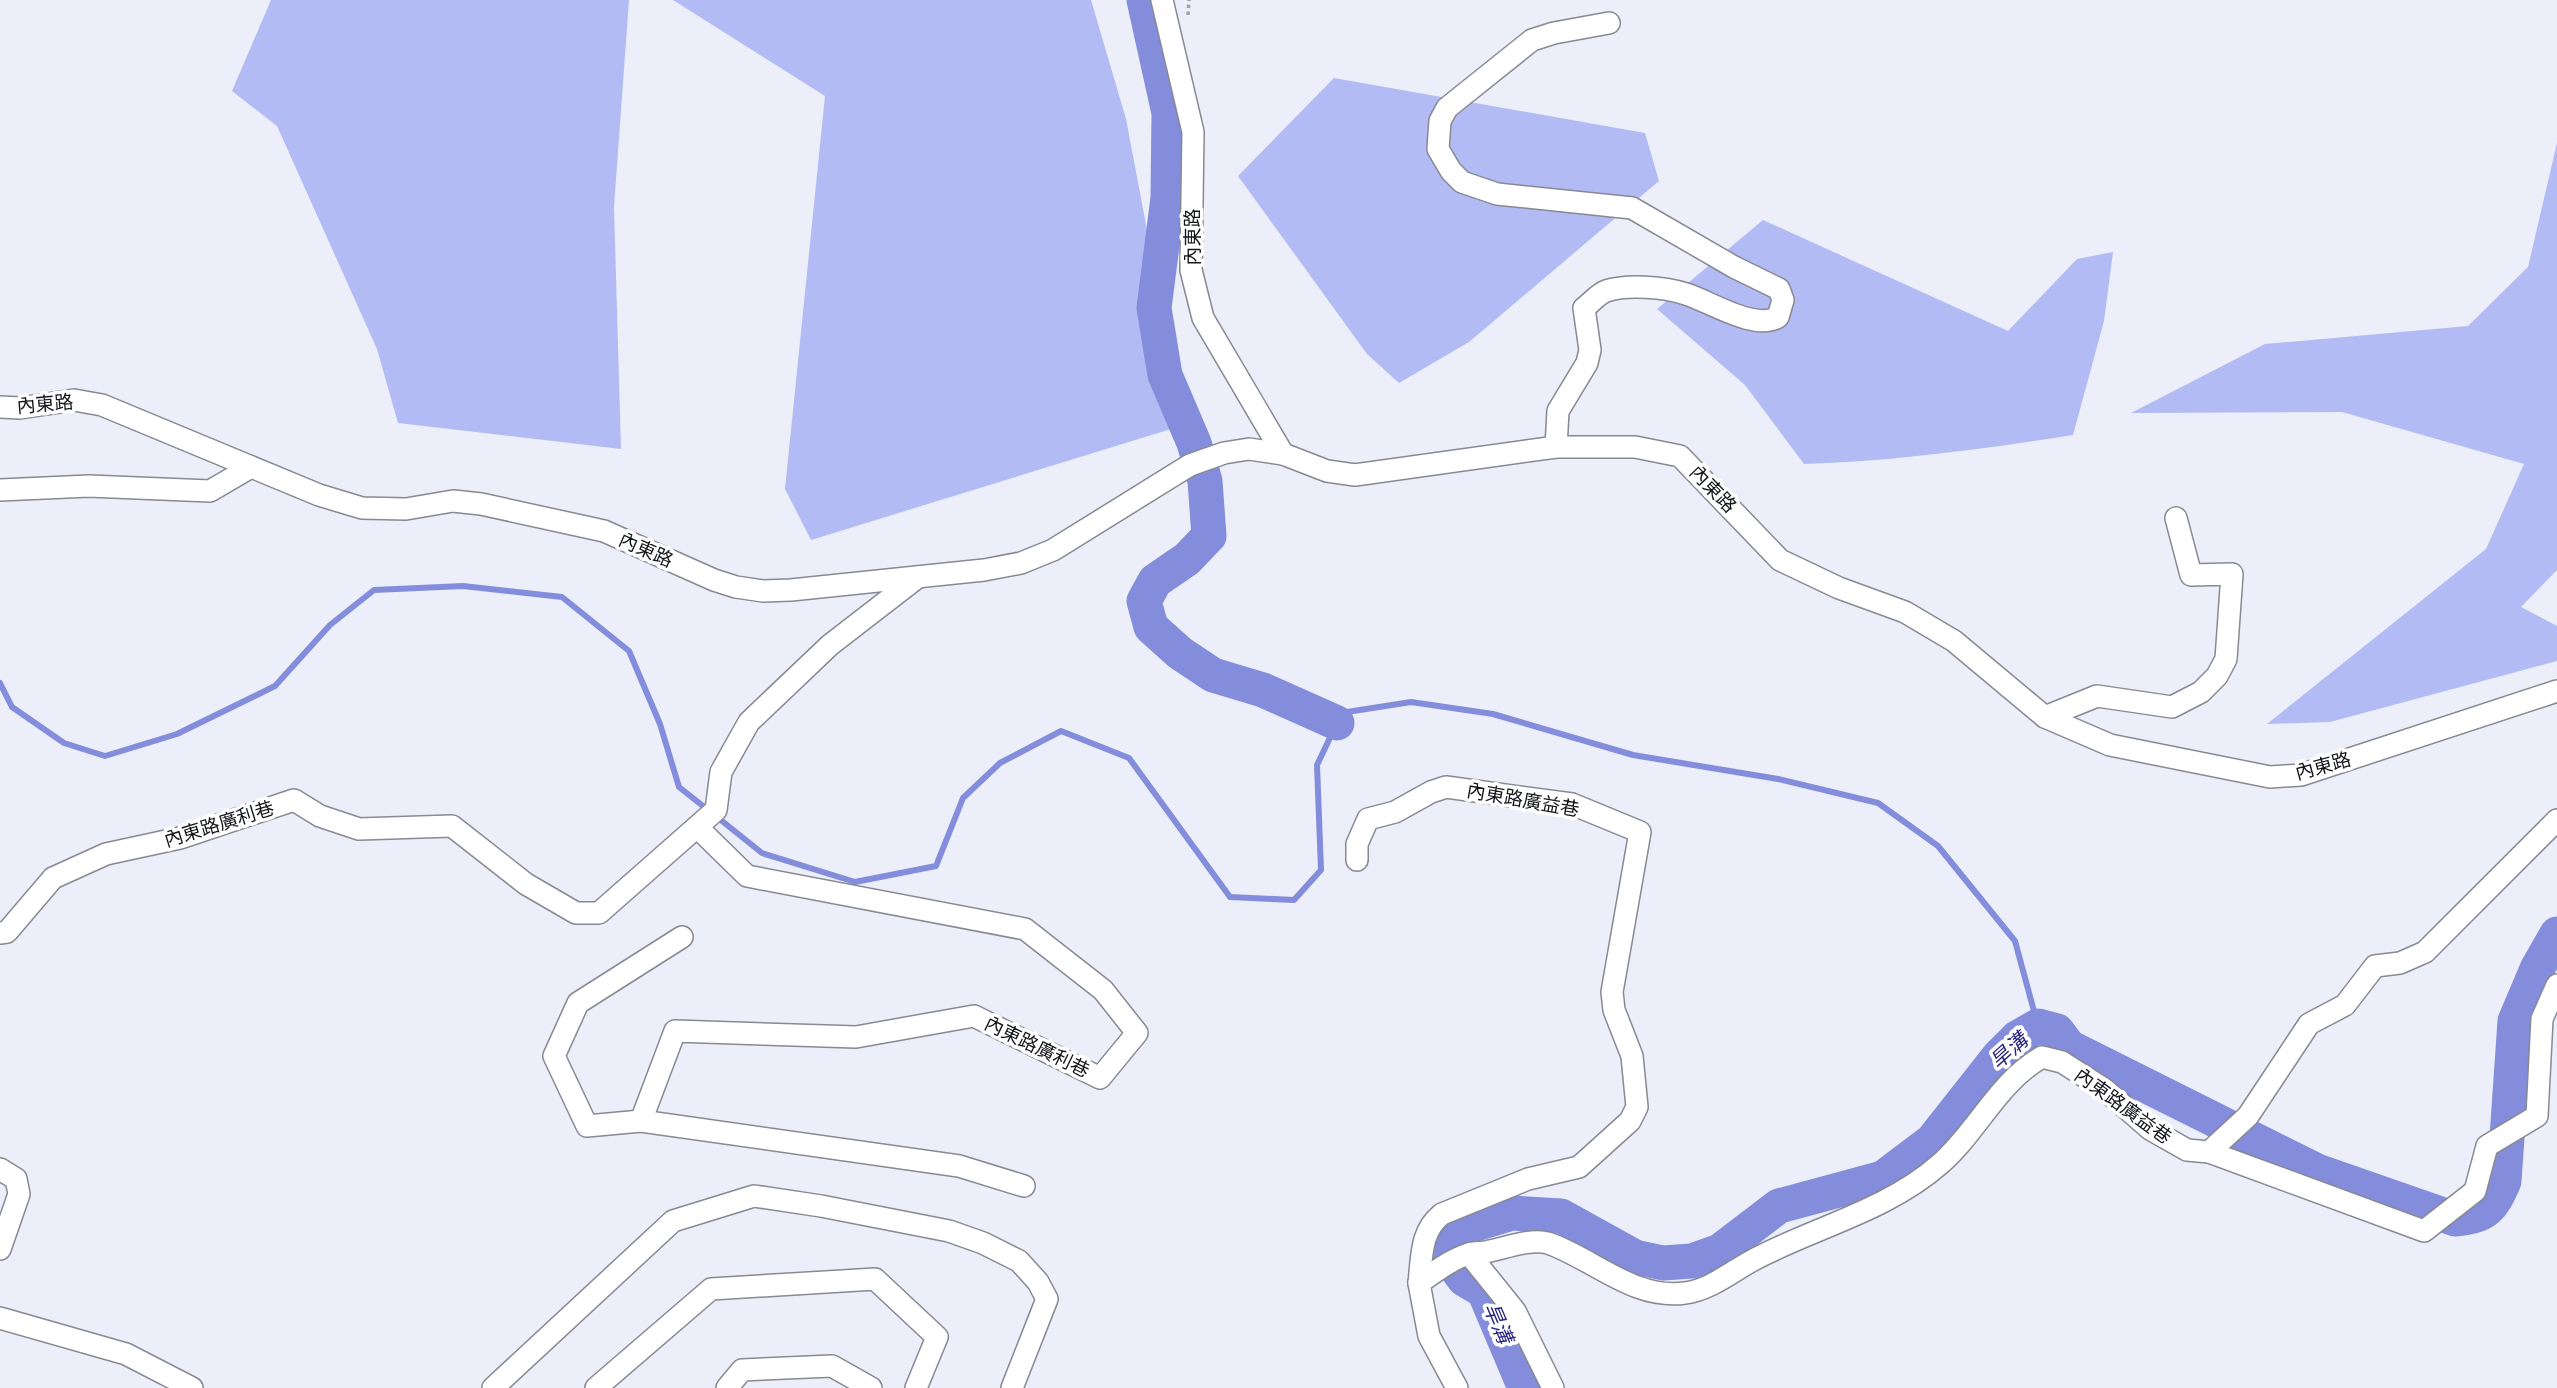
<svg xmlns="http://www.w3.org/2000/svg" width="2557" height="1388" font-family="'Fira Sans Condensed','Noto Sans TC',sans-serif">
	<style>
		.green { fill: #b2bbf3 }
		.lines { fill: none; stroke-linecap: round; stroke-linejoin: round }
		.stream { stroke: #838ddb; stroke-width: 6 }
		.river { stroke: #838ddb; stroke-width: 35 }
		.minor-casing { stroke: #878993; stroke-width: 24 }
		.path { stroke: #a1a3ac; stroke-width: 3.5; stroke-dasharray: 3.5 3.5; stroke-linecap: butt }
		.minor { stroke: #fff; stroke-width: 21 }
		.labels { text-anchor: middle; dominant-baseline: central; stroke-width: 7; stroke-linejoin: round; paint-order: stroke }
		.street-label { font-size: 19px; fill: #141519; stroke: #fff }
		.water-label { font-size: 21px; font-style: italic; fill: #2a257f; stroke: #fff }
	</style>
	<rect width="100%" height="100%" fill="#eceef9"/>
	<g class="green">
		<path d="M271,0H629L614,207L621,449L398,423L377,349L277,126L232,91Z"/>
		<path d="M673,0H1091L1126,119L1184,425L811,540L785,489L825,96Z"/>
		<path d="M1334,78L1645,133L1659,181L1469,342L1399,383L1367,354L1238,176Z"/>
		<path d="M2557,143V570L2521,607L2557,626V661L2330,722L2267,724L2486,549L2524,464L2342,412L2131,413L2265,344L2468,326L2528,267Z"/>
		<path d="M1763,220L2008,331L2077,259L2113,252L2104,321L2073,435C1983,449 1895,461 1804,464L1745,385L1657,309Z"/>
	</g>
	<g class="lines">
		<g class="stream">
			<path d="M0,683L12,707L64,743L105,756L177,734L275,686L330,625L374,590L463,586L562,597L629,651L660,724L679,787L708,810"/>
			<path d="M717,817L762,853L855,882L936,866L963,798L1000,763L1061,731L1129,758L1230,897L1294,900L1321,870L1317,765L1337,723L1347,712L1411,702L1493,714L1633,755L1778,779L1878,803L1938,846L2015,941L2038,1026"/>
		</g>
		<g class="river">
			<path d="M1144,0L1169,113L1168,198L1154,308L1165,375L1194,443L1205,481L1209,536L1187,559L1155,581L1144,601L1151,627L1180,653L1213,675L1263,690L1337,723"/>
			<path d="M1525,1388L1484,1291L1464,1279L1445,1253L1452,1236L1469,1226L1512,1213L1561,1216L1635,1257L1663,1263L1692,1261L1720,1251L1779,1206L1883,1178L1932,1141L1999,1056L2017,1038L2038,1026L2057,1031L2069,1047L2317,1171L2455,1219C2486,1216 2492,1209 2504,1181L2515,1021L2537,969L2557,934"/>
		</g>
		<g class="minor-casing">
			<g id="minor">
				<path d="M1162,0L1193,132L1191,270L1203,318L1283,454"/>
				<path d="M0,407L20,408L74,400L102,405L319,495L362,508L406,509L453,501L481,504L604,531L714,580L736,587L763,591L791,590L984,570L1021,563L1053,550L1190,465L1224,453L1249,449L1283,454L1327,471L1355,475L1556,447H1635L1680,456L1780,560L1839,588L1905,612L1954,641L2045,717L2110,745L2270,777L2301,775L2557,691"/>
				<path d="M1556,447L1558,411L1587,363L1590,350L1584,308C1591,303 1598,294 1606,291C1627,284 1665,287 1686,294C1711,302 1755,331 1778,317L1783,300L1779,289L1734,267L1632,208L1497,194L1462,182L1451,171L1438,149L1440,121L1447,108L1532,40L1554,33L1609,23"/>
				<path d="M0,490L89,486L210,491L251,467"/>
				<path d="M2045,717L2097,696L2172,707L2201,692L2217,676L2226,659L2232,574L2191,575L2176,518"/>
				<path d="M697,827L747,876L1025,929L1103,990L1137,1033L1100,1078L974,1016L856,1037L675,1031L641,1121L959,1166L1024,1186"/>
				<path d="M1357,860V844L1368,819L1395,812L1431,792L1446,787L1572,804L1640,832L1612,992L1614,1010L1632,1056L1637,1107L1630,1121L1579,1167L1528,1179L1442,1214C1420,1231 1422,1257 1419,1283"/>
				<path d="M0,933L7,932L53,878L106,854L180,838L294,800L320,816L359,829L452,826L526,884L576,913H599L716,810L721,772L749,722L830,645L918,577"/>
				<path d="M641,1121L587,1126L554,1056L578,1003L682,937"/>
				<path d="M2209,1152L2424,1231L2475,1191L2487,1146L2537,1116L2542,1019L2557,985"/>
				<path d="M0,1169L16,1179L19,1194L0,1249"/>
				<path d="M1469,1254L1515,1311L1553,1388"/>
				<path d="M0,1318L126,1354L192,1388"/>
				<path d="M493,1388L673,1221L754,1196L821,1206L949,1231L983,1243L1019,1261L1038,1282L1047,1299L1012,1388"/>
				<path d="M596,1388L711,1289L875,1279L937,1337L916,1388"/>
				<path d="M727,1388L742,1370L832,1366L871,1388"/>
				<path d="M1457,1388L1429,1336L1419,1283C1434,1273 1451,1259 1469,1254C1474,1252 1480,1253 1485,1252C1503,1249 1530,1238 1548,1243C1594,1259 1633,1300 1685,1293C1712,1290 1737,1267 1761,1256C1820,1226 1889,1209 1940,1164C1977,1132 1998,1082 2042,1057L2062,1062L2104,1089L2150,1129L2187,1150L2209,1152L2248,1116L2309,1024L2345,1005L2375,966L2400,963L2425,952L2557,820"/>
			</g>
		</g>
		<path class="path" d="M1188,15L1189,0"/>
		<use href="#minor" class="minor"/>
	</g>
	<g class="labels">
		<g class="street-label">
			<text transform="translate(1192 237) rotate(-90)">內東路</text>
			<text transform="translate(45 404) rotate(-5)">內東路</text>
			<text transform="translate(1713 489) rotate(46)">內東路</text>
			<text transform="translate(646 550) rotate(24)">內東路</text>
			<text transform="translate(2323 766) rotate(-15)">內東路</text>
			<text transform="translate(1523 800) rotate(10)">內東路廣益巷</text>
			<text transform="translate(219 824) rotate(-17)">內東路廣利巷</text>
			<text transform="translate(1037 1047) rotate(26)">內東路廣利巷</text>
			<text transform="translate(2123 1106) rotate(36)">內東路廣益巷</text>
		</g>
		<g class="water-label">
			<text transform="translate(2009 1051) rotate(-42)">旱溝</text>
			<text transform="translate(1498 1323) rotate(67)">旱溝</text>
		</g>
	</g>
</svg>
